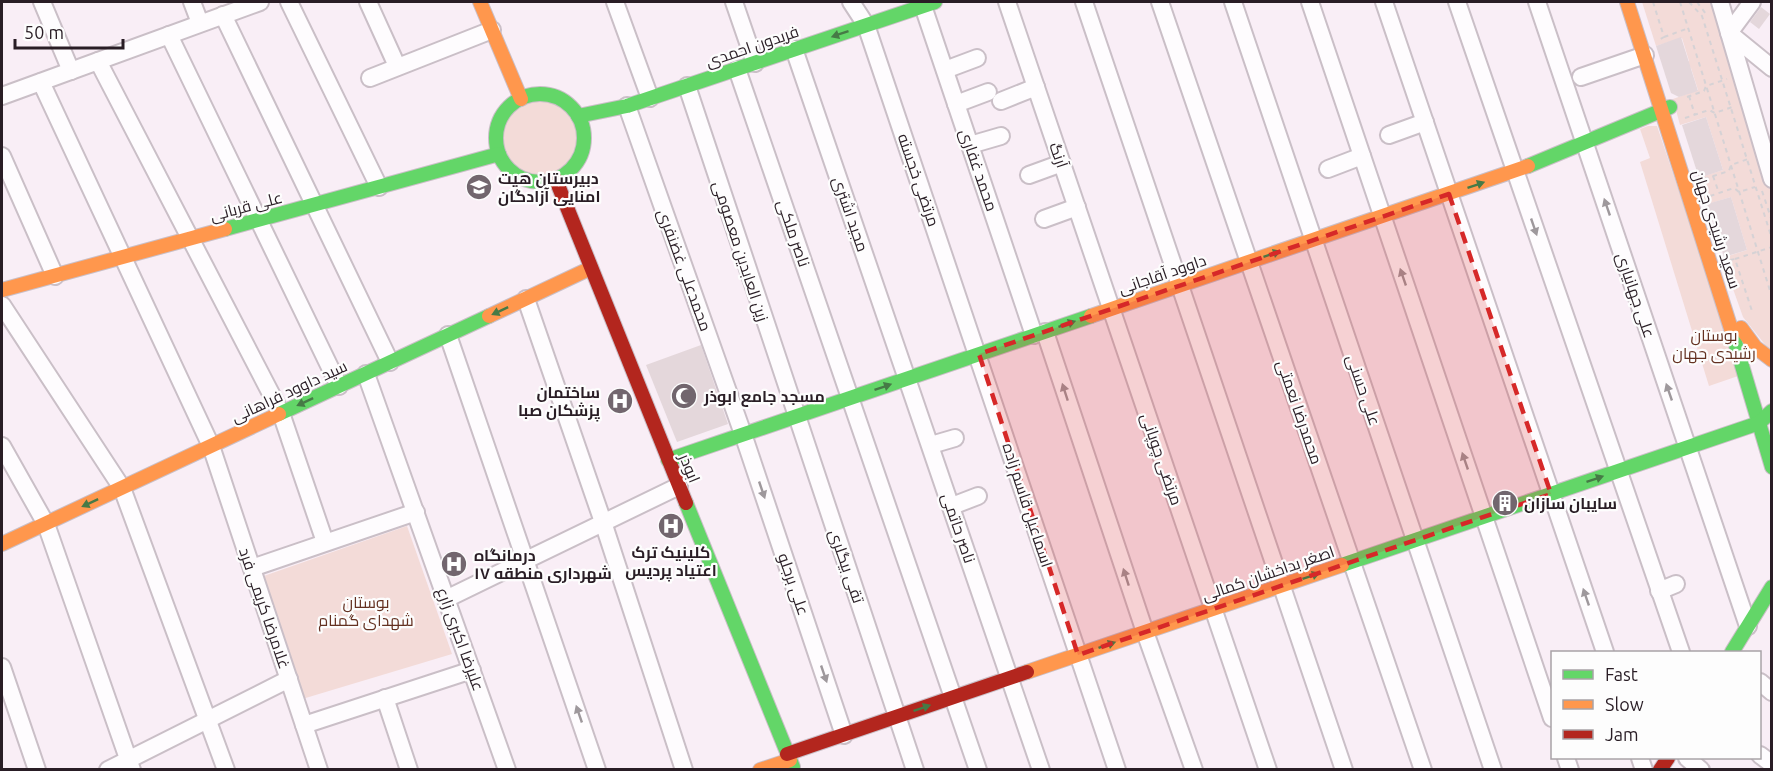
<svg xmlns="http://www.w3.org/2000/svg" width="1773" height="771" font-family="Ubuntu,Cairo,sans-serif">
	<style>
		.green { fill: #f3dbd8 }
		.building { fill: #e4d7db }
		.lines { fill: none; stroke-linecap: round; stroke-linejoin: round }
		.street-casing { stroke: #cabfc7; stroke-width: 20 }
		.fast-casing { stroke: #cabfc7; stroke-width: 16 }
		.slow-casing { stroke: #cabfc7; stroke-width: 16 }
		.jam-casing { stroke: #cabfc7; stroke-width: 16 }
		.path { stroke: #d6d2d5; stroke-width: 2; stroke-dasharray: 4.5 4.5; stroke-linecap: butt }
		.street { stroke: #fefcfe; stroke-width: 16 }
		.fast { stroke: #63d668; stroke-width: 14 }
		.slow { stroke: #ff974d; stroke-width: 14 }
		.jam { stroke: #b3261e; stroke-width: 14 }
		.oneway { fill: #467a46 }
		.oneway2 { fill: #9e989c }
		.marked { fill: #d62828; fill-opacity: 0.2; stroke: #d62828; stroke-width: 4.5; stroke-dasharray: 12 8; stroke-linejoin: round }
		.labels { text-anchor: middle; dominant-baseline: central; stroke-width: 4.5; stroke-linejoin: round; paint-order: stroke }
		.street-label { font-size: 16px; fill: #291d25; stroke: #fdfdfd }
		.poi-label { font-size: 16px; font-weight: bold; fill: #291d25; stroke: #fdfdfd; text-anchor: start }
		.park-label { font-size: 16px; fill: #643121; stroke: #fdfdfd }
	</style>
	<rect width="100%" height="100%" fill="#f9eef6"/>
	<g class="green">
		<path d="M1642,2H1713L1771,189V352L1743,317L1722,258L1747,250L1731,197L1705,205L1697,178L1723,170L1706,117L1680,125L1673,99L1698,90L1691,68L1684,63L1689,61L1682,38L1656,46Z"/>
		<circle cx="541" cy="138" r="39"/>
		<path d="M1648,126H1657L1741,375L1709,386L1640,162L1650,158L1640,129Z"/>
		<path d="M407,526L452,654L299,700L258,578Z"/>
	</g>
	<g class="building">
		<path d="M1761,7L1770,14L1759,29L1750,22Z"/>
		<path d="M1681,37L1698,91L1679,97L1671,93L1656,46Z"/>
		<path d="M1706,117L1723,170L1699,178L1682,125Z"/>
		<path d="M1731,197L1747,250L1724,257L1707,204Z"/>
		<path d="M701,345L728,424L677,442L646,365Z"/>
	</g>
	<g class="lines">
		<g class="street-casing">
			<g id="street">
				<path d="M42,2L71,71"/>
				<path d="M192,2L200,23"/>
				<path d="M289,2L379,187"/>
				<path d="M368,2L397,66"/>
				<path d="M615,2L650,98"/>
				<path d="M734,2L755,63"/>
				<path d="M851,2L866,25L1117,770"/>
				<path d="M1007,2L1268,770"/>
				<path d="M1084,2L1344,770"/>
				<path d="M1160,2L1423,770"/>
				<path d="M1233,2L1493,770"/>
				<path d="M1310,2L1552,718"/>
				<path d="M1384,2L1605,652"/>
				<path d="M1457,2L1681,652"/>
				<path d="M1537,2L1748,626"/>
				<path d="M1720,2L1772,179"/>
				<path d="M1752,2L1729,33L1772,68"/>
				<path d="M923,6L1034,335"/>
				<path d="M223,15L390,362"/>
				<path d="M169,35L339,386"/>
				<path d="M794,49L1041,770"/>
				<path d="M98,61L281,413L325,542"/>
				<path d="M737,69L978,770"/>
				<path d="M945,70L977,58"/>
				<path d="M1581,77L1645,55"/>
				<path d="M370,78L492,30"/>
				<path d="M41,82L211,446L319,770"/>
				<path d="M687,86L915,770"/>
				<path d="M2,96L260,2"/>
				<path d="M1001,101L1036,87"/>
				<path d="M956,104L988,92"/>
				<path d="M627,106L743,434L844,735"/>
				<path d="M1389,135L1425,122"/>
				<path d="M970,145L1001,136"/>
				<path d="M2,156L55,276"/>
				<path d="M1328,169L1362,156"/>
				<path d="M1029,175L1062,163"/>
				<path d="M1044,219L1077,207"/>
				<path d="M526,299L603,522L684,770"/>
				<path d="M2,305L122,488L226,770"/>
				<path d="M1045,332L1145,632L1194,770"/>
				<path d="M448,335L597,770"/>
				<path d="M366,374L507,770"/>
				<path d="M931,445L955,438"/>
				<path d="M2,446L46,524L132,770"/>
				<path d="M952,506L978,496"/>
				<path d="M252,568L416,512"/>
				<path d="M1659,591L1676,584"/>
				<path d="M446,599L679,486"/>
				<path d="M2,667L37,770"/>
				<path d="M1760,682L1772,692"/>
				<path d="M385,698L409,770"/>
				<path d="M304,725L472,670"/>
				<path d="M1760,755L1772,764"/>
				<path d="M1566,758L1570,770"/>
				<path d="M1640,758L1644,770"/>
				<path d="M1687,758L1701,770"/>
				<path d="M108,770L289,679"/>
			</g>
		</g>
		<g class="fast-casing">
			<g id="fast">
				<circle cx="540" cy="138" r="44"/>
				<path d="M578,116L627,106L935,2"/>
				<path d="M1528,166L1670,107"/>
				<path d="M225,229L499,154"/>
				<path d="M1732,332L1772,467"/>
				<path d="M279,414L489,316"/>
				<path d="M668,460L1091,316"/>
				<path d="M686,503L793,767"/>
				<path d="M1342,565L1759,423L1772,411"/>
				<path d="M1732,652L1772,587"/>
			</g>
		</g>
		<g class="slow-casing">
			<g id="slow">
				<path d="M480,2L521,99"/>
				<path d="M1627,2L1732,332"/>
				<path d="M2,290L225,229"/>
				<path d="M489,316L591,268"/>
				<path d="M1091,316L1528,166"/>
				<path d="M1741,328L1755,347L1772,360"/>
				<path d="M2,544L279,414"/>
				<path d="M1027,672L1342,565"/>
				<path d="M760,770L790,760"/>
			</g>
		</g>
		<g class="jam-casing">
			<g id="jam">
				<path d="M556,180L686,503"/>
				<path d="M787,754L1027,672"/>
				<path d="M1660,770L1668,758"/>
			</g>
		</g>
		<g class="path">
			<path d="M1653,2L1664,37L1659,40"/>
			<path d="M1680,2L1772,297"/>
			<path d="M1689,2L1702,16L1772,239"/>
			<path d="M1697,2L1706,14"/>
			<path d="M1664,37L1689,28"/>
			<path d="M1689,96L1695,115"/>
			<path d="M1687,97L1704,91L1706,86L1727,79"/>
			<path d="M1685,118L1709,110L1715,113L1735,106"/>
			<path d="M1713,176L1719,193"/>
			<path d="M1704,179L1729,171L1731,165L1751,158"/>
			<path d="M1762,191L1772,221"/>
			<path d="M1710,196L1734,188L1739,192L1755,187"/>
			<path d="M1735,259L1772,247"/>
			<path d="M1730,260L1735,259L1752,311"/>
		</g>
		<use href="#street" class="street"/>
		<use href="#fast" class="fast"/>
		<use href="#slow" class="slow"/>
		<use href="#jam" class="jam"/>
	</g>
	<defs><path id="oneway-solid" d="M-6-.8H1V-3.2L6.5 0L1 3.2V.8H-6Z" transform="scale(1.5)"/></defs>
	<g class="oneway">
		<use href="#oneway-solid" transform="translate(840 34) rotate(161)"/>
		<use href="#oneway-solid" transform="translate(1476 185) rotate(-19)"/>
		<use href="#oneway-solid" transform="translate(1272 254) rotate(-19)"/>
		<use href="#oneway-solid" transform="translate(500 311) rotate(155)"/>
		<use href="#oneway-solid" transform="translate(1067 324) rotate(-19)"/>
		<use href="#oneway-solid" transform="translate(883 387) rotate(-19)"/>
		<use href="#oneway-solid" transform="translate(305 402) rotate(155)"/>
		<use href="#oneway-solid" transform="translate(1595 479) rotate(-19)"/>
		<use href="#oneway-solid" transform="translate(90 503) rotate(155)"/>
		<use href="#oneway-solid" transform="translate(1311 576) rotate(-19)"/>
		<use href="#oneway-solid" transform="translate(1107 645) rotate(-19)"/>
		<use href="#oneway-solid" transform="translate(922 708) rotate(-19)"/>
	</g>
	<g class="oneway2">
		<use href="#oneway-solid" transform="translate(1607 207) rotate(-109)"/>
		<use href="#oneway-solid" transform="translate(1534 227) rotate(71)"/>
		<use href="#oneway-solid" transform="translate(1403 277) rotate(-109)"/>
		<use href="#oneway-solid" transform="translate(1065 392) rotate(-108)"/>
		<use href="#oneway-solid" transform="translate(1669 392) rotate(-109)"/>
		<use href="#oneway-solid" transform="translate(1465 461) rotate(-109)"/>
		<use href="#oneway-solid" transform="translate(762 490) rotate(71)"/>
		<use href="#oneway-solid" transform="translate(1126 577) rotate(-108)"/>
		<use href="#oneway-solid" transform="translate(1586 597) rotate(-109)"/>
		<use href="#oneway-solid" transform="translate(824 674) rotate(71)"/>
		<use href="#oneway-solid" transform="translate(579 714) rotate(-109)"/>
	</g>
	<path class="marked" d="M1449,194L1551,494L1078,655L979,354Z"/>
	<defs>
		<g id="school-disc" transform="scale(1.35)"><circle r="9.5" fill="#72666e" stroke="#fdfdfd"/><path d="M0-5L7-2L0 1L-7-2ZM-4 1L0 2.5L4 1V4Q0 6-4 4Z" fill="#fff"/></g>
		<g id="mosque-disc" transform="scale(1.35)"><circle r="9.5" fill="#72666e" stroke="#fdfdfd"/><path d="M3.5-4.9A6 6 0 1 0 3.5 4.9A5 5 0 1 1 3.5-4.9Z" fill="#fff"/></g>
		<g id="hospital-disc" transform="scale(1.35)"><circle r="9.5" fill="#72666e" stroke="#fdfdfd"/><path d="M-5-5h3v3.5h4V-5h3V5h-3V1.5h-4V5h-3Z" fill="#fff"/></g>
		<g id="building-disc" transform="scale(1.35)"><circle r="9.5" fill="#72666e" stroke="#fdfdfd"/><path d="M-4-6H4V6H1V3H-1V6H-4ZM-2.5-4.3h1.7v1.8h-1.7ZM.8-4.3h1.7v1.8H.8ZM-2.5-1h1.7V.8h-1.7ZM.8-1h1.7V.8H.8Z" fill="#fff"/></g>
	</defs>
	<g fill-rule="evenodd">
		<use href="#school-disc" x="479" y="187"/>
		<use href="#mosque-disc" x="684" y="396"/>
		<use href="#hospital-disc" x="620" y="401"/>
		<use href="#building-disc" x="1505" y="503"/>
		<use href="#hospital-disc" x="671" y="526"/>
		<use href="#hospital-disc" x="454" y="564"/>
	</g>
	<g class="labels">
		<g class="street-label">
			<text transform="translate(752 46) rotate(-19)">فریدون احمدی</text>
			<text transform="translate(1059 155) rotate(71)">آرنگ</text>
			<text transform="translate(979 170) rotate(71)">محمد غفاری</text>
			<text transform="translate(919 180) rotate(71)">مرتضی خجسته</text>
			<text transform="translate(246 206) rotate(-15)">علی قربانی</text>
			<text transform="translate(851 214) rotate(71)">مجید اشتری</text>
			<text transform="translate(1717 229) rotate(72)">سعید رشیدی جهان</text>
			<text transform="translate(794 233) rotate(71)">ناصر ملکی</text>
			<text transform="translate(741 251) rotate(72)">زین العابدین معصومی</text>
			<text transform="translate(685 270) rotate(70)">محمدعلی غضنفری</text>
			<text transform="translate(1162 274) rotate(-19)">داوود آقاجانی</text>
			<text transform="translate(1636 295) rotate(71)">علی جهانیاری</text>
			<text transform="translate(1364 390) rotate(71)">علی حسنی</text>
			<text transform="translate(289 391) rotate(-25)">سید داوود فراهانی</text>
			<text transform="translate(1300 412) rotate(71)">محمدرضا نعمتی</text>
			<text transform="translate(1162 459) rotate(71)">مرتضی چوپانی</text>
			<text transform="translate(690 468) rotate(68)">ابوذر</text>
			<text transform="translate(1028 505) rotate(72)">اسماعیل قاسم زاده</text>
			<text transform="translate(959 528) rotate(71)">ناصر حاتمی</text>
			<text transform="translate(847 566) rotate(71)">تقی بیگلری</text>
			<text transform="translate(1268 573) rotate(-19)">اصغر بداخشان کمالی</text>
			<text transform="translate(794 584) rotate(71)">علی برجلو</text>
			<text transform="translate(265 608) rotate(71)">غلامرضا کریمی فرد</text>
			<text transform="translate(461 639) rotate(70)">علیرضا اکبری زارع</text>
		</g>
		<g class="poi-label">
			<text x="498" y="178">دبیرستان هیت<tspan x="498" dy="18">امنایی آزادگان</tspan></text>
			<text x="600" y="392" text-anchor="end">ساختمان<tspan x="600" dy="18">پزشکان صبا</tspan></text>
			<text x="704" y="396">مسجد جامع ابوذر</text>
			<text x="1524" y="503">سایبان سازان</text>
			<text x="671" y="552" text-anchor="middle">کلینیک ترک<tspan x="671" dy="18">اعتیاد پردیس</tspan></text>
			<text x="474" y="555">درمانگاه<tspan x="474" dy="18">شهرداری منطقه ۱۷</tspan></text>
		</g>
		<g class="park-label">
			<text x="1714" y="335">بوستان<tspan x="1714" dy="18">رشیدی جهان</tspan></text>
			<text x="366" y="602">بوستان<tspan x="366" dy="18">شهدای گمنام</tspan></text>
		</g>
	</g>
	<rect width="1773" height="771" fill="none" stroke="#291d25" stroke-width="6"/>
	<rect x="1551" y="651" width="210" height="108" fill="#fdfdfd" stroke="#a8a3a7" stroke-width="1.5"/>
	<rect x="1563" y="670" width="30" height="9" fill="#63d668" stroke="#a8a3a7" stroke-width="1.5"/>
	<text x="1605" y="681" font-size="18" fill="#291d25">Fast</text>
	<rect x="1563" y="700" width="30" height="9" fill="#ff974d" stroke="#a8a3a7" stroke-width="1.5"/>
	<text x="1605" y="711" font-size="18" fill="#291d25">Slow</text>
	<rect x="1563" y="730" width="30" height="9" fill="#b3261e" stroke="#a8a3a7" stroke-width="1.5"/>
	<text x="1605" y="741" font-size="18" fill="#291d25">Jam</text>
	<path d="M15 39v9h108v-9" fill="none" stroke="#291d25" stroke-width="3"/>
	<text x="24" y="39" font-size="18" fill="#291d25" stroke="#fdfdfd" stroke-width="4.5" paint-order="stroke">50 m</text>
</svg>
